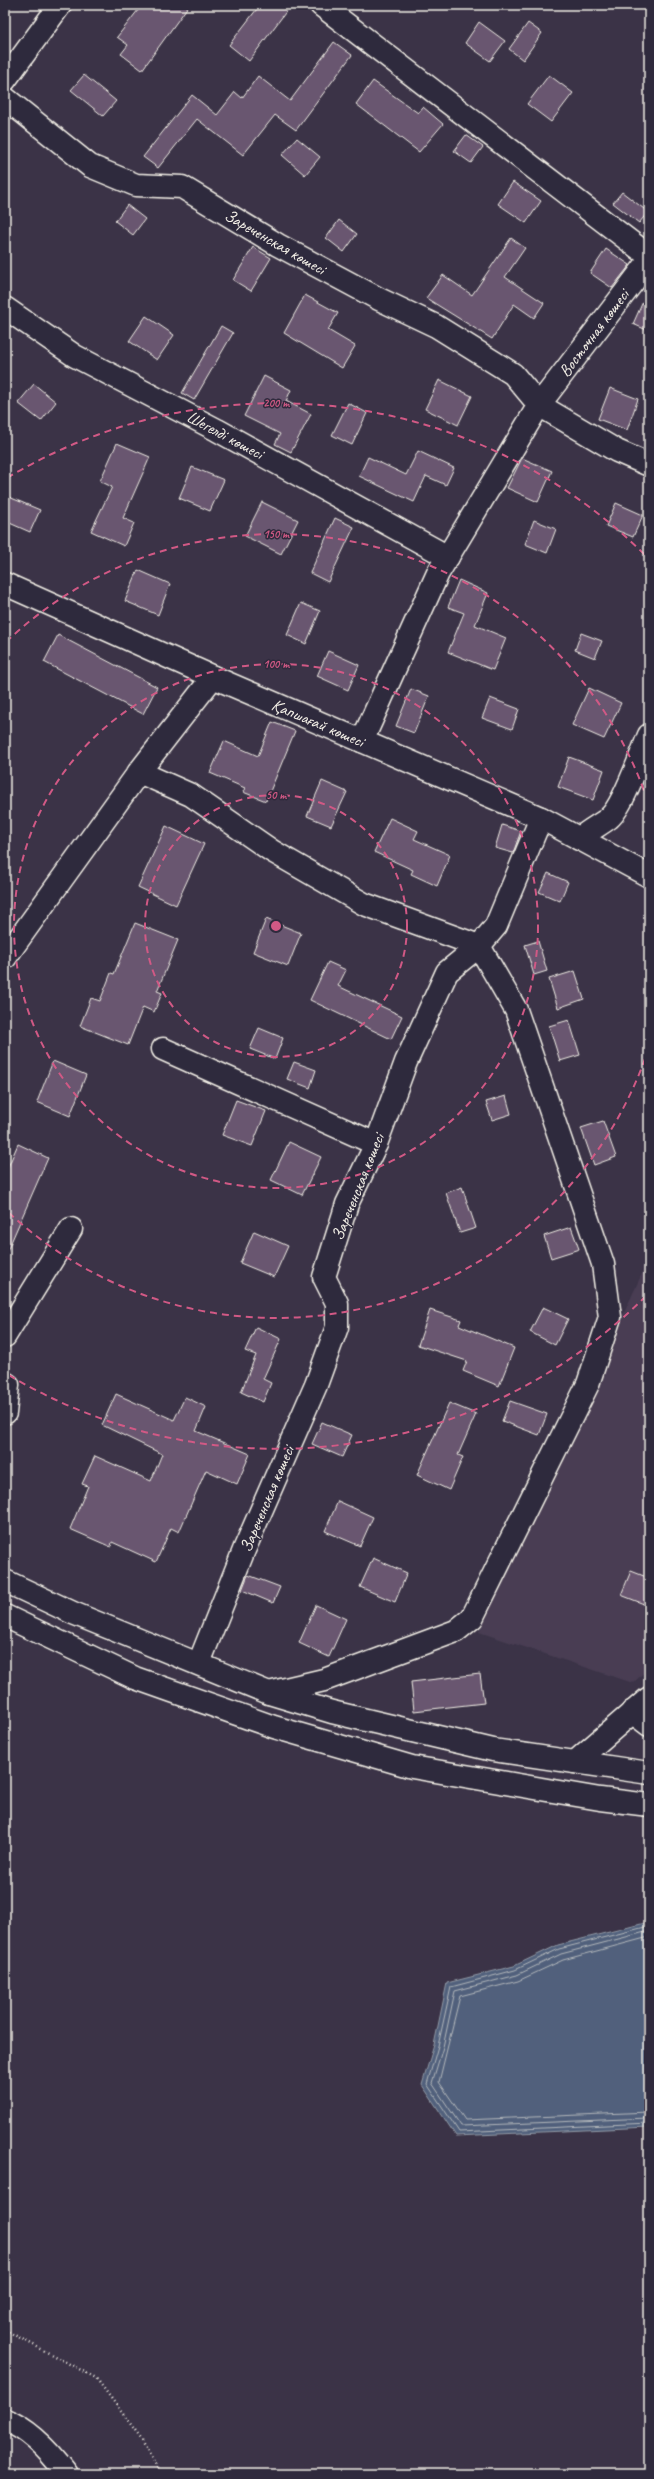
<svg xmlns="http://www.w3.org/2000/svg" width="654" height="2479" font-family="Caveat,sans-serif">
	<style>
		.built { fill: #493e53 }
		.water { fill: #51617b; stroke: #929ba7 }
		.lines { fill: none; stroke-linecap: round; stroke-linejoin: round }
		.shore { stroke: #b3b7bc; stroke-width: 1 }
		.building { fill: #695770; stroke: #f4f1e8 }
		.minor-casing { stroke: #f4f1e8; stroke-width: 25 }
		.major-casing { stroke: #f4f1e8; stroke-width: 25 }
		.path { stroke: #f4f1e8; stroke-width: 2.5; stroke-dasharray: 1 3; stroke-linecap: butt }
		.minor { stroke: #2f2a3d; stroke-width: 22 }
		.major { stroke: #2f2a3d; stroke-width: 22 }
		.ring { fill: none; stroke: #d15985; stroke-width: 2; stroke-dasharray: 7 5 }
		.labels { text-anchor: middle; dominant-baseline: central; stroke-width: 3; stroke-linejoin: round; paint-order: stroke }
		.street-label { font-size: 17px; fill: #f4f1e8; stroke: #2f2a3d }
		.centre { fill: #d15985; stroke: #2f2a3d; stroke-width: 2 }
		.ring-label { font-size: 12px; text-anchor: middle; font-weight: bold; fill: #d15985; stroke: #2f2a3d; stroke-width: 3; stroke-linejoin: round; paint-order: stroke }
	</style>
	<rect width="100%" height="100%" fill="#3b3347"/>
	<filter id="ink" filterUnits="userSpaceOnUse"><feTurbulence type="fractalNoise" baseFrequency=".025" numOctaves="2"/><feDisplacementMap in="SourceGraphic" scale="8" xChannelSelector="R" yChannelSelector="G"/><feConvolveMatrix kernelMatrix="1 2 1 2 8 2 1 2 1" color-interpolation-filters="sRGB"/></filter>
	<g filter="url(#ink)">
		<path class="built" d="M649,1258V1668L633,1683L479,1632Z"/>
		<path class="water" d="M649,1922V2127L456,2136L422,2085L434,2045L447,1983L514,1966L558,1945Z"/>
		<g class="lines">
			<g class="shore">
				<path d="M649,1926L559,1949L515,1970L451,1987L438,2046L427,2084L459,2132L649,2123"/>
				<path d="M649,1931L561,1954L517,1975L455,1991L443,2047L432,2083L461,2126L649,2118"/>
				<path d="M649,1937L563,1960L518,1981L460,1996L439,2082L465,2120L649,2112"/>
			</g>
		</g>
		<g class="building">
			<path d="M142,5H189L142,70L121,54L128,45L117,37Z"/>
			<path d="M260,5H291L249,61L229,45Z"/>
			<path d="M479,22L505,41L490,61L465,43Z"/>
			<path d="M528,23L542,33L523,60L509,49Z"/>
			<path d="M334,42L352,55L296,130L275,115L243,155L197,119L158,168L143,157L192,95L217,115L235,92L242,98L258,76L290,101Z"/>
			<path d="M84,75L116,101L103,116L71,90Z"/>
			<path d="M549,75L573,93L551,122L527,104Z"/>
			<path d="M373,81L418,113L423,107L443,124L419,152L356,104Z"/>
			<path d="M466,135L483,147L471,163L454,151Z"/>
			<path d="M297,138L320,157L305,175L282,155Z"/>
			<path d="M513,182L541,201L526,223L498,204Z"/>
			<path d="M622,192L648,212L639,223L613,203Z"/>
			<path d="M127,205L145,219L133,235L115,221Z"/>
			<path d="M339,220L357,234L344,252L326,238Z"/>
			<path d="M511,238L525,248L505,277L544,303L534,318L514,304L492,339L426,298L443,275L472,295Z"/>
			<path d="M253,247L271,258L251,291L233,280Z"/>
			<path d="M606,249L630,265L612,288L590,273Z"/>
			<path d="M649,288V331L633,324Z"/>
			<path d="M305,295L338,313L328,330L355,346L342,368L284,333Z"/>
			<path d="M146,316L174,335L157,360L129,341Z"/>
			<path d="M221,326L233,333L194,400L182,393Z"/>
			<path d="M264,376L291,390L286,401L311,414L291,452L275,444L280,434L244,416Z"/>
			<path d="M439,380L472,396L458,425L425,409Z"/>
			<path d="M34,384L56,402L41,421L18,403Z"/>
			<path d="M610,388L638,399L627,430L598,419Z"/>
			<path d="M348,403L367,413L352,445L332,435Z"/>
			<path d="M117,443L150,457L123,518L134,523L124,546L91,531L112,487L100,481Z"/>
			<path d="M418,451L454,468L446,485L426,476L414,502L359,476L368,457L406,475Z"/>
			<path d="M522,458L552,471L538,502L507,488Z"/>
			<path d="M192,467L224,480L210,511L179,498Z"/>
			<path d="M9,497L40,510L30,532L5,521V507Z"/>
			<path d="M262,502L298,520L281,554L245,536Z"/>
			<path d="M616,503L643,515L633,537L606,526Z"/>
			<path d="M335,518L354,527L328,582L310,573Z"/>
			<path d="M534,520L556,529L547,553L525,544Z"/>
			<path d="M138,570L170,584L158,615L125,601Z"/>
			<path d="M459,580L488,593L475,625L506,638L493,670L448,652L464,613L448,607Z"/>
			<path d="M301,603L320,611L306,644L287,635Z"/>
			<path d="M581,633L602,641L595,658L575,650Z"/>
			<path d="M58,635L157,687L143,714L44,662Z"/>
			<path d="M328,651L359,665L348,690L317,676Z"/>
			<path d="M589,688L621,703L604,739L572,725Z"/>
			<path d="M411,689L429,696L414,733L396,726Z"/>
			<path d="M490,698L519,709L512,729L482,718Z"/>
			<path d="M272,722L295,731L266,801L243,792L245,788L210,773L224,741L258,756Z"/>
			<path d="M569,757L604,770L593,800L558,787Z"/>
			<path d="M322,781L347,792L331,826L307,816Z"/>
			<path d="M390,818L418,831L414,839L450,855L437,886L411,874L413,870L374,852Z"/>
			<path d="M502,825L521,831L513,853L495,848Z"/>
			<path d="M166,826L204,844L176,905L138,887Z"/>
			<path d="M548,873L568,882L560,901L539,892Z"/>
			<path d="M266,919L301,933L288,966L253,952Z"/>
			<path d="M135,923L178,940L157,991L162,993L154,1012L143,1007L128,1045L80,1026L91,998L100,1001L111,973L114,974Z"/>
			<path d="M538,941L547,971L534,975L525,945Z"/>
			<path d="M328,962L346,970L338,986L402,1016L391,1039L310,1000Z"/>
			<path d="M575,971L584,999L558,1008L549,979Z"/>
			<path d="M569,1020L580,1055L560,1061L549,1026Z"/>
			<path d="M259,1028L283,1038L275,1059L250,1049Z"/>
			<path d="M53,1061L86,1075L70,1116L37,1102Z"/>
			<path d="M294,1062L316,1070L310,1088L287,1079Z"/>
			<path d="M506,1096L511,1114L492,1120L486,1102Z"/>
			<path d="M236,1100L266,1111L252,1146L222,1135Z"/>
			<path d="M603,1121L616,1157L594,1165L581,1128Z"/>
			<path d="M289,1142L321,1157L302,1195L271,1180Z"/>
			<path d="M18,1144L48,1158L5,1256V1174Z"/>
			<path d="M462,1187L476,1228L460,1233L446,1193Z"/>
			<path d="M571,1227L579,1249L551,1258L544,1236Z"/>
			<path d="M254,1231L288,1246L274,1277L240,1263Z"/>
			<path d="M543,1307L568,1319L555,1345L530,1332Z"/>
			<path d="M430,1310L461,1320L459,1325L514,1348L499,1386L463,1371L467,1361L418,1345Z"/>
			<path d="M256,1327L281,1339L263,1379L271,1383L263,1402L241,1392L256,1355L245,1351Z"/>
			<path d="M116,1394L174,1420L185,1397L206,1407L196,1431L250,1454L237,1484L206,1470L179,1532L171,1528L156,1562L112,1542L111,1547L70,1529L88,1486L82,1484L95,1456L151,1481L162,1454L102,1425Z"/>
			<path d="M510,1401L547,1414L539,1435L502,1421Z"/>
			<path d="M449,1403L476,1414L458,1455L463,1457L449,1490L417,1475Z"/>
			<path d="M322,1422L352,1435L342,1457L312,1444Z"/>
			<path d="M338,1501L373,1517L360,1546L325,1531Z"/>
			<path d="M373,1558L407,1573L395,1602L360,1587Z"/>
			<path d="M631,1571L649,1578V1606L621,1595Z"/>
			<path d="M248,1575L280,1587L273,1603L242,1590Z"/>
			<path d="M316,1605L346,1619L329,1657L299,1643Z"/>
			<path d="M480,1674L484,1703L414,1711L411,1682Z"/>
		</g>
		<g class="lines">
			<g class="minor-casing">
				<g id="minor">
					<path d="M321,5L649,256"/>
					<path d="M5,80L60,5"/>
					<path d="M5,98L90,166L136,185L182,187L278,245L379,299L436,326L513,374L539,405L617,451L649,465"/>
					<path d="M5,308L75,356L217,430L448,557"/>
					<path d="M5,584L213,677L541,818L649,876"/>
					<path d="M362,741L438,573L539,405L649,261"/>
					<path d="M139,772L191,795L272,851L364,904L479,946L516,1010L603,1264L610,1317L588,1384L472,1618L456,1631L324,1680L269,1693"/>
					<path d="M579,839C589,830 600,825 609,818C624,805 641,754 649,735"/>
					<path d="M5,958L139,772L213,677"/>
					<path d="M163,1049L376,1144"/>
					<path d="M5,1336L71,1229"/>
					<path d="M5,1383L8,1385L5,1413"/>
					<path d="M5,1581L73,1613L269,1693L332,1712L493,1750L649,1773"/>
					<path d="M5,1616L135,1678L274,1727L412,1767L600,1799L649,1805"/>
					<path d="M199,1663L244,1550L316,1385L337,1327V1303L324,1277L347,1204L376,1144L406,1062L447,972L479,946L496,926L541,818"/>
					<path d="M632,1712L649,1725"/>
					<path d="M575,1762L649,1698"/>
				</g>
			</g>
			<g class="major-casing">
				<path id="major" d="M5,2420C29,2429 52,2454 67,2474"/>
			</g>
			<path class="path" d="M5,2330L96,2378L141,2438L160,2474"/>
			<use href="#minor" class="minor"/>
			<use href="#major" class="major"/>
		</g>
	</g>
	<g class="ring">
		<circle cx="276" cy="926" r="131"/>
		<circle cx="276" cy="926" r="262"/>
		<path d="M649 1047A392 392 0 0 1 6 1210M6 642A392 392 0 0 1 649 805"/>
		<path d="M646 1296A523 523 0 0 1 7 1374M7 478A523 523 0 0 1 646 556"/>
	</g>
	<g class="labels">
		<g class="street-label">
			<text transform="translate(275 242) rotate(30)">Зареченская көшесі</text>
			<text transform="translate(594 333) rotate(-53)">Восточная көшесі</text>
			<text transform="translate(225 435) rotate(28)">Шегелді көшесі</text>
			<text transform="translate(318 723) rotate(23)">Қапшағай көшесі</text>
			<text transform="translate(358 1187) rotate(-68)">Зареченская көшесі</text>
			<text transform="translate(267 1499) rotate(-67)">Зареченская көшесі</text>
		</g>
	</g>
	<circle cx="276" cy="926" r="6" class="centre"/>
	<g class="ring-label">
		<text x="276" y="407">200 m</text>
		<text x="276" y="538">150 m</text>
		<text x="276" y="668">100 m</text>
		<text x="276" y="799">50 m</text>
	</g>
	<rect width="654" height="2479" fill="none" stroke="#2f2a3d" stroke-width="20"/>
	<rect x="10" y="10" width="634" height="2459" fill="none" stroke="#f4f1e8" stroke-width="1.5" filter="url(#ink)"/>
</svg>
